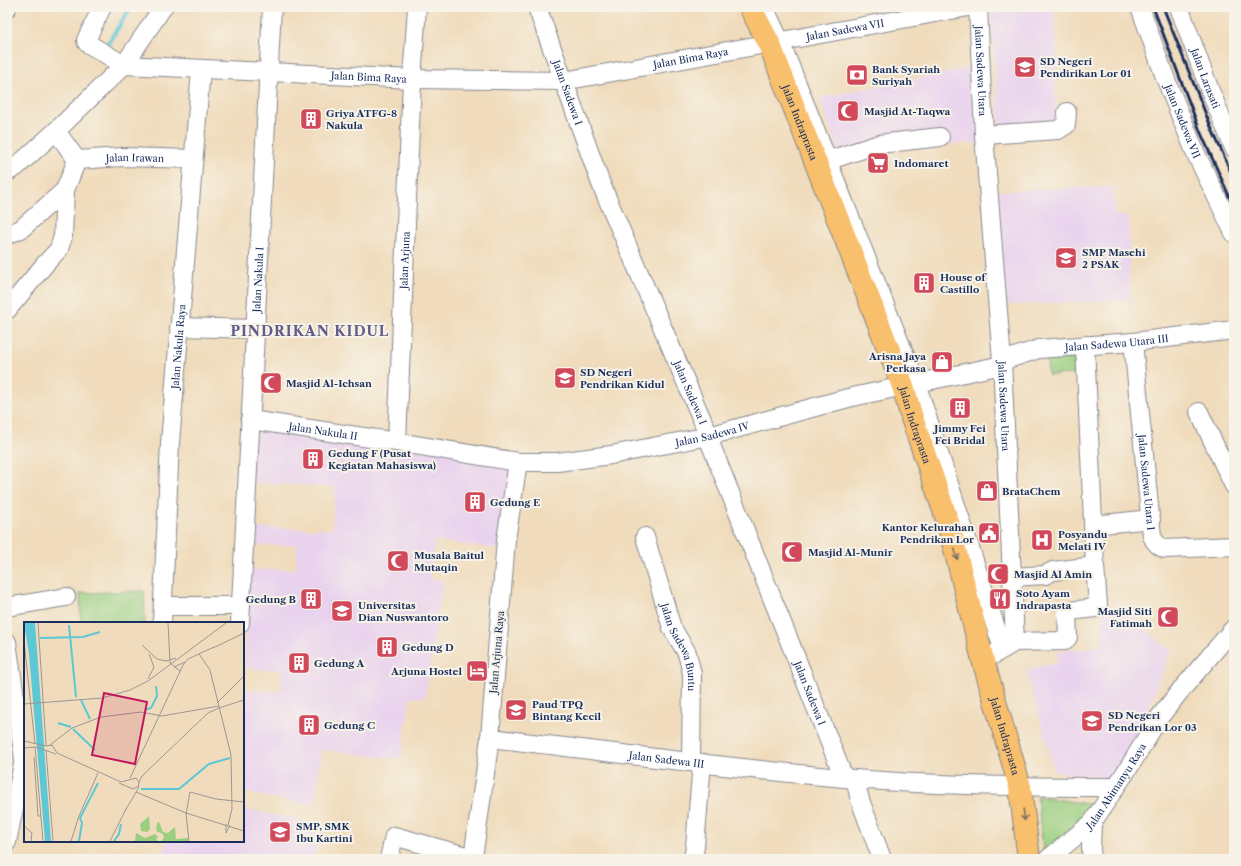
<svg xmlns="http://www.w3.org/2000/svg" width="1241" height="866" font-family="'Libre Caslon Text',serif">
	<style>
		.built { fill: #e9d2ee }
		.green { fill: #9bcf80; stroke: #5b7f6f }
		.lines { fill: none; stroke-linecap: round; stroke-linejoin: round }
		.stream { stroke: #5cc7d5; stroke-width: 4.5 }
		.minor-casing { stroke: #86868d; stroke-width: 20 }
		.major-casing { stroke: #86868d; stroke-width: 24 }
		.minor { stroke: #fff; stroke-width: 18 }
		.major { stroke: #f8bf6c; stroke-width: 22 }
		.rail { stroke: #1b2f5e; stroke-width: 3 }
		.oneway { stroke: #7e7064 }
		.labels { text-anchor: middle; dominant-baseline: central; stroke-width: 4; stroke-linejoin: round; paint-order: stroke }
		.street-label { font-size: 10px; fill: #1b2f5e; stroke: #f7f3e8 }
		.poi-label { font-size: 10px; font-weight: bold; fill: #1b2f5e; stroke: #f7f3e8; text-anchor: start }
		.district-label { font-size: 14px; font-weight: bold; letter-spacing: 1px; fill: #605c89; stroke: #f7f3e8 }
		.inset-river { fill: none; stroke: #5cc7d5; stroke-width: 2 }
		.inset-road { fill: none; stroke: #9b9796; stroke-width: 1 }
		.view { fill: #c2185b; fill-opacity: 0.15; stroke: #c2185b; stroke-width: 2 }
		.inset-edge { fill: none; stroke: #1b2f5e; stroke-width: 2 }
	</style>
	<rect width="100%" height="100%" fill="#f7f3e8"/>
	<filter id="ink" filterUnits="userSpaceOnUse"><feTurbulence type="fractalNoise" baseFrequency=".025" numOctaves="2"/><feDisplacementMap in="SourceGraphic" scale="8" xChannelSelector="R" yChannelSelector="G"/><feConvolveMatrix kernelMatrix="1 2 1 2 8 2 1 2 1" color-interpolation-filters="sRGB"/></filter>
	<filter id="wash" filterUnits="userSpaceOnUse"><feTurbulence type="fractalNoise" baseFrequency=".012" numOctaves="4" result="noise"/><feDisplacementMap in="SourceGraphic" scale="16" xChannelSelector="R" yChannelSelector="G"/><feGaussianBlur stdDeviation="0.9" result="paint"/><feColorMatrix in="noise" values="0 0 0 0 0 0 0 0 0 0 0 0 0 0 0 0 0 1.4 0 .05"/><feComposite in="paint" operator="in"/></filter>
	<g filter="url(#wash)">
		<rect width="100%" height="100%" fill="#f0dcbc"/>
		<g class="built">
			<path d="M990,7H1054L1057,59L1055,75L1056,134L1000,139Z"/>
			<path d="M975,67L980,143L912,145L841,157L819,98Z"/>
			<path d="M1113,187L1115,216H1129L1130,300L1004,305L999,191Z"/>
			<path d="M254,414L513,457L498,549L435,541L429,578L443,581L425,698L410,697L401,759L321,750L314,806L243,792V727L246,690L281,692L282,670L245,668L247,570L296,569L297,545H249L251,528L332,529L335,487L250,482Z"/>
			<path d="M1103,609L1124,611L1171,651L1119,779L1055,772L1026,670L1058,662L1056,652L1102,646Z"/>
			<path d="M243,809L319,824L314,859H163L166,841H243Z"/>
		</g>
		<g class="green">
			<path d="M1047,359H1079L1080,374L1048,375Z"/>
			<path d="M144,591L145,623H81L80,593Z"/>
			<path d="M1037,796L1100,806L1044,856Z"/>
		</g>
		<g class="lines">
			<g class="stream">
				<path d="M107,45L131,7"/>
				<path d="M1080,857L1081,859"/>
			</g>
		</g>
	</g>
	<g filter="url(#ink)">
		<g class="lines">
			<g class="minor-casing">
				<g id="minor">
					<path d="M102,7L86,40L87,43L124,65L163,7"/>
					<path id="s1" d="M537,7L601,184L709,436V440L844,778"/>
					<path d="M764,7L780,41L916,383L1003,649"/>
					<path id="s2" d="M978,7L984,135L1002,361L1015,642L993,655"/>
					<path id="s3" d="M1140,7L1166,80L1196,154L1234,233"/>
					<path id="s4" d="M1179,7L1209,88L1234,148"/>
					<path d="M7,8V7"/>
					<path d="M56,131L77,160"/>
					<path d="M984,135L1058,130L1066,125L1067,112"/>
					<path id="s5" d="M77,160L122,157L193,159"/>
					<path d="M817,164L879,144L940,137"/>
					<path id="s6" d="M7,172L16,167L56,131L124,65L412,79L564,81L968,7"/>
					<path d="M7,235L21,229L65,190"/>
					<path d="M7,310L46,263L59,249L63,236L65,190L77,160"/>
					<path d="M179,327L255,329"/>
					<path id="s7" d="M1133,342L1152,536C1155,543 1158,546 1165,549L1234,546"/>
					<path id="s8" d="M1002,361L1039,349L1133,342L1234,330"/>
					<path d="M1199,412L1234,486"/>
					<path id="s9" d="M250,420L397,442L518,462L506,540L490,738L473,858L394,836L389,859"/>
					<path id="s10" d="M397,442L412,79L417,7"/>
					<path id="s11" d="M518,462H557L611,455L709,436L848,398L1002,365"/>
					<path d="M1094,525L1151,519"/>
					<path id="s12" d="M645,537L672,628L687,653L692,674L691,762"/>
					<path d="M1012,577L1045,575L1053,571L1095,566"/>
					<path d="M163,606H241"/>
					<path d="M7,607L66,597"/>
					<path id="s13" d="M162,623L170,443L201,70"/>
					<path id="s14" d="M240,623L272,7"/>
					<path d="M7,642L24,759L7,842"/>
					<path d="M1015,642L1065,641L1068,637L1067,613L1069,611L1096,608L1098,605L1095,566L1085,345"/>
					<path id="s15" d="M490,738C611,752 732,769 854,779C940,786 1028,787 1115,787"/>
					<path d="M855,779L860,800L882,859"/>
					<path d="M1092,823L1091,849L1092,859"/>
					<path d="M693,859L695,846L702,763"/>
					<path id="s16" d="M1048,859L1092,823L1131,764L1158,719L1181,690L1234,628"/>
				</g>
			</g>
			<g class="major-casing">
				<g id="major">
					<path id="s17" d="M750,7L769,43L903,386L912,418L948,522L983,660L1020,787L1029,859"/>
				</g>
			</g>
			<use href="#minor" class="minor"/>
			<use href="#major" class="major"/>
			<g class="rail">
				<path d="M1153,7L1200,131L1234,207"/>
				<path d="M1163,7L1211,127L1234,179"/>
			</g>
		</g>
		<defs><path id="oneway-shaft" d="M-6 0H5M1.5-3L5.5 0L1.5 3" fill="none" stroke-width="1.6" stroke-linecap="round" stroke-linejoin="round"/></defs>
		<g class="oneway">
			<use href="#oneway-shaft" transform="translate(956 554) rotate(76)"/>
			<use href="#oneway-shaft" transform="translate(1024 815) rotate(83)"/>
		</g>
	</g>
	<defs>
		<g id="school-square" transform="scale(1.15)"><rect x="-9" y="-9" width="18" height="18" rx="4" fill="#d1495b" stroke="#f7f3e8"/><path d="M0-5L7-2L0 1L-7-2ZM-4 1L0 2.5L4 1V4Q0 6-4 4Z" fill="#fff"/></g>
		<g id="bank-square" transform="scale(1.15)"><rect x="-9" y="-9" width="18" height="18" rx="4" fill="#d1495b" stroke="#f7f3e8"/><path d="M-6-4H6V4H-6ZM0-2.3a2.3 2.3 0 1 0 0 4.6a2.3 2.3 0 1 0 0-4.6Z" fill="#fff"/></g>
		<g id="mosque-square" transform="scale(1.15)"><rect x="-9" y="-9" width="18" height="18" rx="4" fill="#d1495b" stroke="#f7f3e8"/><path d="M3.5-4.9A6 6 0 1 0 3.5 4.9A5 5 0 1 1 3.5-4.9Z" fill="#fff"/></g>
		<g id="building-square" transform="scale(1.15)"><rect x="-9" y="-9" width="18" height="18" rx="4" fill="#d1495b" stroke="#f7f3e8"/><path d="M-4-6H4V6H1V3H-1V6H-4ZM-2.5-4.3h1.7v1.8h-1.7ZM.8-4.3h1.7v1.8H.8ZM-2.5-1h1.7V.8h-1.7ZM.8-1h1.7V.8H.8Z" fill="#fff"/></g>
		<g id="supermarket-square" transform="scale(1.15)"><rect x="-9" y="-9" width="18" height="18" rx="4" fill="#d1495b" stroke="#f7f3e8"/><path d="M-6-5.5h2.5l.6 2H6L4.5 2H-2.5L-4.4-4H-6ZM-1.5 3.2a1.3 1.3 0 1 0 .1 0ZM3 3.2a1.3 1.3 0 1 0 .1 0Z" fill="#fff"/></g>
		<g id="shop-square" transform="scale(1.15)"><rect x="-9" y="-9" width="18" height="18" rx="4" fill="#d1495b" stroke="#f7f3e8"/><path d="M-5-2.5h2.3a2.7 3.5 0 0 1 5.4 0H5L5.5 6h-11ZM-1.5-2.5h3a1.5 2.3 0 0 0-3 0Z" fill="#fff"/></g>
		<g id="civic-square" transform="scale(1.15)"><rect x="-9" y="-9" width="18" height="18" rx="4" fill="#d1495b" stroke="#f7f3e8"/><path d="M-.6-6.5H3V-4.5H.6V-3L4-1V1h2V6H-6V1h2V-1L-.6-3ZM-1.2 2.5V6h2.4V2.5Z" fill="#fff"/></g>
		<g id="hospital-square" transform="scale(1.15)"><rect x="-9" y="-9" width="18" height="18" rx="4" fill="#d1495b" stroke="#f7f3e8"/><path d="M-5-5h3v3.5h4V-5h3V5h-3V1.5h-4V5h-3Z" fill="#fff"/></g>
		<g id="restaurant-square" transform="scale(1.15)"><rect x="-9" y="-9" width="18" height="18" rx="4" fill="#d1495b" stroke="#f7f3e8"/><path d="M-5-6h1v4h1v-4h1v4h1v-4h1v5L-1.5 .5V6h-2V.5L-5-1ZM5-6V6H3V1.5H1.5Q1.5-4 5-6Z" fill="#fff"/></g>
		<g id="university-square" transform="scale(1.15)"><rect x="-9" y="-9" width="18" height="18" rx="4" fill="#d1495b" stroke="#f7f3e8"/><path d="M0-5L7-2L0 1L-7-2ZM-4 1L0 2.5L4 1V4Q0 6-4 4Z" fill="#fff"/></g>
		<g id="hotel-square" transform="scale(1.15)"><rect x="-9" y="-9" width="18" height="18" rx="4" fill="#d1495b" stroke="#f7f3e8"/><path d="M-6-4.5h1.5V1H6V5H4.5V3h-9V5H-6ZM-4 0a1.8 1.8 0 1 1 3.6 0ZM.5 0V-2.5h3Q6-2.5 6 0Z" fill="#fff"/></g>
	</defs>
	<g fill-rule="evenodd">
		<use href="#school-square" x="1025" y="67"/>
		<use href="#bank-square" x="857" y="75"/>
		<use href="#mosque-square" x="848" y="111"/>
		<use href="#building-square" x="311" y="119"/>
		<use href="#supermarket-square" x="878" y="163"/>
		<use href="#school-square" x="1066" y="258"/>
		<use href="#building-square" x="924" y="283"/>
		<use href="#shop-square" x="942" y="362"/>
		<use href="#school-square" x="565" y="378"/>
		<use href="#mosque-square" x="271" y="383"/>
		<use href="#building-square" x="960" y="408"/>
		<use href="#building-square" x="313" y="459"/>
		<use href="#shop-square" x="987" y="491"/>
		<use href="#building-square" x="475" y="502"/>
		<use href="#civic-square" x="989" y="533"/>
		<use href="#hospital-square" x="1042" y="540"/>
		<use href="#mosque-square" x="792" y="552"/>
		<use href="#mosque-square" x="398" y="561"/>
		<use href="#mosque-square" x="998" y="574"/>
		<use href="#building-square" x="311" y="599"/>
		<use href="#restaurant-square" x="1000" y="599"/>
		<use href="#university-square" x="342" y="611"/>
		<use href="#mosque-square" x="1168" y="617"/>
		<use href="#building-square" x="387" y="647"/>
		<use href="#building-square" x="299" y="663"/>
		<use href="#hotel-square" x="477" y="671"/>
		<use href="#school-square" x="516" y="710"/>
		<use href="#school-square" x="1092" y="721"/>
		<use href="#building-square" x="309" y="725"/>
		<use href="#school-square" x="280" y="832"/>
	</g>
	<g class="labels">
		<g class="street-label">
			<text stroke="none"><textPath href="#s6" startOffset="885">Jalan Sadewa VII</textPath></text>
			<text stroke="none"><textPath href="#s6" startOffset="728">Jalan Bima Raya</textPath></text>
			<text stroke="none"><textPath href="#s2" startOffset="64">Jalan Sadewa Utara</textPath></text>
			<text stroke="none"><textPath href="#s6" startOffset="404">Jalan Bima Raya</textPath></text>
			<text stroke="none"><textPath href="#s4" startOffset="76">Jalan Larasati</textPath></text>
			<text stroke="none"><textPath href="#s1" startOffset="91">Jalan Sadewa I</textPath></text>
			<text stroke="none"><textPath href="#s3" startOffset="122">Jalan Sadewa VII</textPath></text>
			<text stroke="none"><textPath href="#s17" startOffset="126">Jalan Indraprasta</textPath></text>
			<text stroke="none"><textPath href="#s5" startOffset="58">Jalan Irawan</textPath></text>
			<text stroke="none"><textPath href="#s10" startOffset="182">Jalan Arjuna</textPath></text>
			<text stroke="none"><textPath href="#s14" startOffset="344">Jalan Nakula I</textPath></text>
			<text stroke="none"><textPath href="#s8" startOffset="117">Jalan Sadewa Utara III</textPath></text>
			<text stroke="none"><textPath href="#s13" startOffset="277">Jalan Nakula Raya</textPath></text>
			<text stroke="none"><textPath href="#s1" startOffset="415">Jalan Sadewa I</textPath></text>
			<text stroke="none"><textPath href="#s2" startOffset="400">Jalan Sadewa Utara</textPath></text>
			<text stroke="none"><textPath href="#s17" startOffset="450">Jalan Indraprasta</textPath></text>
			<text stroke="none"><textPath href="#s9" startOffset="74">Jalan Nakula II</textPath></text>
			<text stroke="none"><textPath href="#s11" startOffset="197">Jalan Sadewa IV</textPath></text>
			<text stroke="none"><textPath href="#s7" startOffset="141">Jalan Sadewa Utara I</textPath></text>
			<text stroke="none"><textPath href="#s12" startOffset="116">Jalan Sadewa Buntu</textPath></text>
			<text transform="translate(497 652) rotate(-85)">Jalan Arjuna Raya</text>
			<text stroke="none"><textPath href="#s1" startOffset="739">Jalan Sadewa I</textPath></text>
			<text stroke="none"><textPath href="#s17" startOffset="774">Jalan Indraprasta</textPath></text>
			<text stroke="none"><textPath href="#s15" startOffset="178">Jalan Sadewa III</textPath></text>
			<text stroke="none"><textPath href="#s16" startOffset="101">Jalan Abimanyu Raya</textPath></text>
		</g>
		<g class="poi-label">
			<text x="1040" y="61">SD Negeri<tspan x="1040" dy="12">Pendirikan Lor 01</tspan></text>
			<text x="872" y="69">Bank Syariah<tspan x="872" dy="12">Suriyah</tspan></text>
			<text x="864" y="111">Masjid At-Taqwa</text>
			<text x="326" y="113">Griya ATFG-8<tspan x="326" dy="12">Nakula</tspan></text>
			<text x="894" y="163">Indomaret</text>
			<text x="1082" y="252">SMP Masehi<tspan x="1082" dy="12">2 PSAK</tspan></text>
			<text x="940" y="277">House of<tspan x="940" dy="12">Castillo</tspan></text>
			<text x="926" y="356" text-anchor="end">Arisna Jaya<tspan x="926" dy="12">Perkasa</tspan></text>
			<text x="580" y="372">SD Negeri<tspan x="580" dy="12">Pendrikan Kidul</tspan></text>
			<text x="286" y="383">Masjid Al-Ichsan</text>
			<text x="960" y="428" text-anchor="middle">Jimmy Fei<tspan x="960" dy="12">Fei Bridal</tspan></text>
			<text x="328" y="453">Gedung F (Pusat<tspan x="328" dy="12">Kegiatan Mahasiswa)</tspan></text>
			<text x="1002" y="491">BrataChem</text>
			<text x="490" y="502">Gedung E</text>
			<text x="974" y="527" text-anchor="end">Kantor Kelurahan<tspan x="974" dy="12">Pendrikan Lor</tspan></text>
			<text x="1058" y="534">Posyandu<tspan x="1058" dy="12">Melati IV</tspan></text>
			<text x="808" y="552">Masjid Al-Munir</text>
			<text x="414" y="555">Musala Baitul<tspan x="414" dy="12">Mutaqin</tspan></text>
			<text x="1014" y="574">Masjid Al Amin</text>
			<text x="1016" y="593">Soto Ayam<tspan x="1016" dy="12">Indrapasta</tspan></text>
			<text x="296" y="599" text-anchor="end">Gedung B</text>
			<text x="358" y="605">Universitas<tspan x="358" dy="12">Dian Nuswantoro</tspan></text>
			<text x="1152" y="611" text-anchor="end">Masjid Siti<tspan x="1152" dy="12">Fatimah</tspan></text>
			<text x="402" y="647">Gedung D</text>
			<text x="314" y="663">Gedung A</text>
			<text x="462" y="671" text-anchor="end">Arjuna Hostel</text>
			<text x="532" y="704">Paud TPQ<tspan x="532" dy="12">Bintang Kecil</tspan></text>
			<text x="1108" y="715">SD Negeri<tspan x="1108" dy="12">Pendrikan Lor 03</tspan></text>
			<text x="324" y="725">Gedung C</text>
			<text x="296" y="826">SMP, SMK<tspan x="296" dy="12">Ibu Kartini</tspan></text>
		</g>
		<g class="district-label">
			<text x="310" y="331">PINDRIKAN KIDUL</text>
		</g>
	</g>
	<g transform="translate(24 622)">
		<rect width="220" height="220" fill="#f0dcbc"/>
		<path d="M125,194L126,207L123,210L117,209L116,202ZM135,200L139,210L144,211L151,205L152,217L164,216V219H137L140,216L139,212L132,209L133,201ZM112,211L121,216L131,212L134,215L132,218L135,219H111Z" fill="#9bcf80"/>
		<path d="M0,1H11L27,219H21L5,32Z" fill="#5cc7d5"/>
		<path class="inset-river" d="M45,3L52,75M16,16L59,15L76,10M57,78L66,97M121,88L127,86L133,74L132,64M34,101L47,105M49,107L71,128M117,167H155L185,142L206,136M55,219L58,201L56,196L74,161M90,219L95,212L97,202"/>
		<path class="inset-road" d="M14,1L22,123M144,1L146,41L156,49M0,19L11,122M118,23L133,37L142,39L152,36M189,26L220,11M175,32L186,48L207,133L208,187L204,203M150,45L161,40M124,57L130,45L125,32M193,81L220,54M0,82L78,76L106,68L124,59L202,1M195,86L220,78M0,119L22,124L28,123L33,131L97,160L112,156L115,160L114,167L101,189M26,123L48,106L77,95L117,90L138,94L195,84M11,125L19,219M0,126L12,125L32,132M22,128L29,219M10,135L14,194H17M106,156L159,43L164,37L190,25M115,160L118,154L184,91L195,86M95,161L109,167L115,164M112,170L162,191L220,209M202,202V211L206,203M0,204L8,211L7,219M47,219L55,194L74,151M86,219L102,187M165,219L162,192L166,170L192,177L220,180"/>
		<path class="view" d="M80,71L123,80L111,142L68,133Z"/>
		<rect width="220" height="220" class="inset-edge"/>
	</g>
	<rect width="1241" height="866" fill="none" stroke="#f7f3e8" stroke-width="24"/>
</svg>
